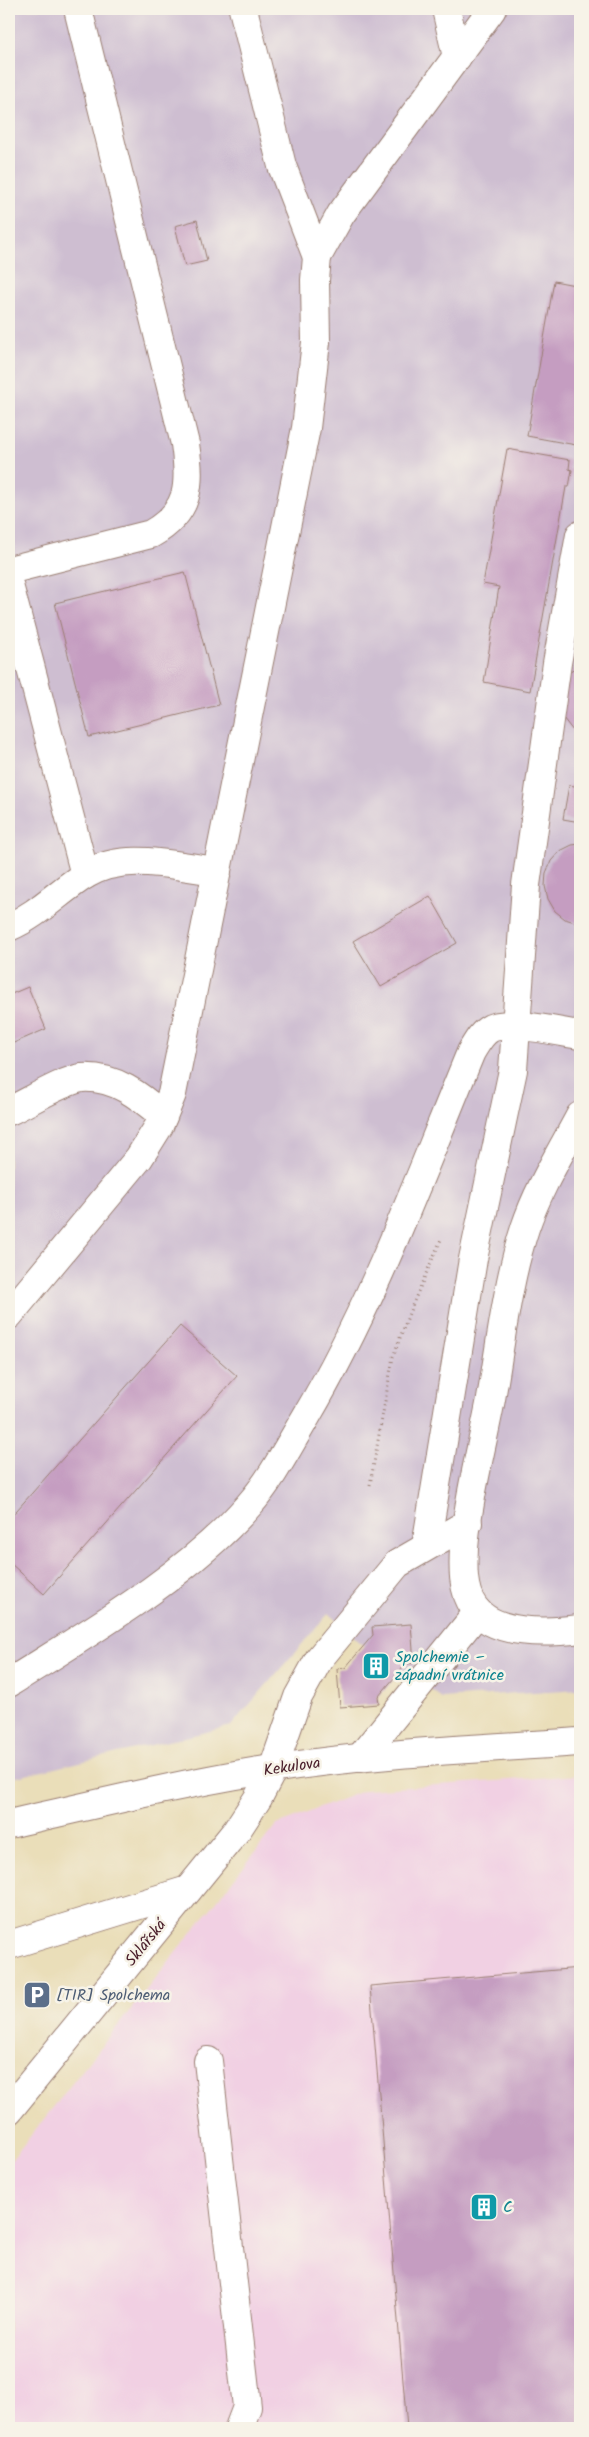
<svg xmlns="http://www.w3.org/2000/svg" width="589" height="2437" font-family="Kalam,sans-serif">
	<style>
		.built { fill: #f1d0e3 }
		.industrial { fill: #cebed1 }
		.building { fill: #c59dc1 }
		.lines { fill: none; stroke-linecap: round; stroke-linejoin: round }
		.minor-casing { stroke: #9a7e72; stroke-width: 30 }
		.path { stroke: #9a7e72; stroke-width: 3; stroke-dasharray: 1 4; stroke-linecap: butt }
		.minor { stroke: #fff; stroke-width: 28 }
		.labels { text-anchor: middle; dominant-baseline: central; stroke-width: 5; stroke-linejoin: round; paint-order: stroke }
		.culture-label { font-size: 16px; fill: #0d838f; stroke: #f7f3e8; text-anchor: start }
		.street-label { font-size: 16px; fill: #4a1f2b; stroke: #f7f3e8 }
		.service-label { font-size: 16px; fill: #4e5e75; stroke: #f7f3e8; text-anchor: start }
	</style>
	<rect width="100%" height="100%" fill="#f7f3e8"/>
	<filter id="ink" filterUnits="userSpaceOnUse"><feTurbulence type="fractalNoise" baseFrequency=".02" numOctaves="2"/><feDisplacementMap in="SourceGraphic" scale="10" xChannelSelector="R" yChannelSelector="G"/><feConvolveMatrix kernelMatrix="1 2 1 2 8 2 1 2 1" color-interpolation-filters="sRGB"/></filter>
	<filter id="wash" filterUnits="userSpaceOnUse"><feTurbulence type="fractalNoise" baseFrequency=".0096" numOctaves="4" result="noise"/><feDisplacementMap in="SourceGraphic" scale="20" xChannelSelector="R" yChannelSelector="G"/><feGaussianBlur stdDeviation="1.12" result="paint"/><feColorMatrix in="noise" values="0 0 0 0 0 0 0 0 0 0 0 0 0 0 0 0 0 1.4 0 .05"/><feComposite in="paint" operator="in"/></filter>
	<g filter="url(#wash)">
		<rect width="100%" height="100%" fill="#eadeb9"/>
		<path class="built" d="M580,1775V2428H9V2163L277,1825L365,1790Z"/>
		<path class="industrial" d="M9,9H580V1689L442,1698L402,1670L378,1697L379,1704L340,1707L337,1669L345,1668L364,1646L329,1613L231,1726L9,1779Z"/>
		<g id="blocks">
			<g class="building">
				<path d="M197,220L207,261L185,266L175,226Z"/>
				<path d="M554,281L580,286V419L576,445L527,436Z"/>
				<path d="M507,449L570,460L569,469L572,470L569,487H566L530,691L484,682L499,587L483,584Z"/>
				<path d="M185,572L219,705L89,737L55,603Z"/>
				<path d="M580,665V740L560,714L569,673Z"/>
				<path d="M569,785L580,787V822L563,819Z"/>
				<path d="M580,844V923H578L565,919L555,911L548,899L545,886L546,873L551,861L560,851L572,845Z"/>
				<path d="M430,896L457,943L381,987L353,941Z"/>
				<path d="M28,987L46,1029L9,1045V995Z"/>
				<path d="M180,1326L237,1376L44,1594L9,1562V1519Z"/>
				<path d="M411,1624L414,1663L406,1664L378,1697L379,1704L340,1707L337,1669L345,1668L373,1635L372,1627Z"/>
				<path d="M580,1968V2428H407L370,1986Z"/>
			</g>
		</g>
	</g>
	<g filter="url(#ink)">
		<use href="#blocks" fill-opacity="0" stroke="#9a7e72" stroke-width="1"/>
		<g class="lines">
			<g class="minor-casing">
				<g id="minor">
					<path d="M243,9L282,166L317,257L341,214L492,9"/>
					<path d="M446,9L457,57"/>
					<path d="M9,570L151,534C190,512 191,485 185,444L78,9"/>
					<path d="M9,585L85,875"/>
					<path d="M9,927C39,914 58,892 85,875C124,851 174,866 217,871"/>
					<path d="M9,1111C27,1103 64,1080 82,1078C115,1076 140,1096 163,1116"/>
					<path d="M580,1116C561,1152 538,1189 525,1228C507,1283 501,1342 491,1399C482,1447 468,1499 464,1548C463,1566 462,1591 474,1607C494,1636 549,1633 580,1629"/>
					<path d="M9,1315L139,1158L159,1126L172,1094L306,428L316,342L315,280L317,257"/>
					<path d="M426,1546L473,1259L513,1070L526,885L557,663L580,535"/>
					<path d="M9,1683C88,1633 187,1576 249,1505C272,1479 288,1447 306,1417C374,1302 420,1175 471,1052C476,1044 481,1033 491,1028C510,1020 559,1032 580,1035"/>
					<path d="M360,1758L478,1612"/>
					<path d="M9,1824C96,1804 183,1783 271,1769C373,1753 477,1749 580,1742"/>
					<path d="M9,1945L188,1890"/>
					<path d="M208,2061L247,2407L239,2428"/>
					<path d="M9,2110L237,1830L258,1798L273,1769L298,1697L319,1659L397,1564L468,1523"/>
				</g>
			</g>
			<path class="path" d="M370,1485L393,1357L411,1308L442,1237"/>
			<use href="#minor" class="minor"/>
		</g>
	</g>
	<defs>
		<g id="building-square" transform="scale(1.4375)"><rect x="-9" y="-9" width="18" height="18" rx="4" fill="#0f9aa8" stroke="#f7f3e8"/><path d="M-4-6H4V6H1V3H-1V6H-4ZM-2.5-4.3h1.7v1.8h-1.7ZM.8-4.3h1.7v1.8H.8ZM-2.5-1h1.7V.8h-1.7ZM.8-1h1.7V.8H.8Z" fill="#fff"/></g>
		<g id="parking-square" transform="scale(1.4375)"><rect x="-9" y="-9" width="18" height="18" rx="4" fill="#5c6f8a" stroke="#f7f3e8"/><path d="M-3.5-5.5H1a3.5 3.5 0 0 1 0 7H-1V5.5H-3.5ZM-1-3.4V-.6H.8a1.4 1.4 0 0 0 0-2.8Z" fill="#fff"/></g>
	</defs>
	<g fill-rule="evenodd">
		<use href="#building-square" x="376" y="1666"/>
		<use href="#parking-square" x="37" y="1995"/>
		<use href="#building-square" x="484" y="2207"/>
	</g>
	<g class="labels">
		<g class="culture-label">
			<text x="395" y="1657">Spolchemie –<tspan x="395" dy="18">západní vrátnice</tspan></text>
			<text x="503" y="2207">C</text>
		</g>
		<g class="street-label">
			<text transform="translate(292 1767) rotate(-8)">Kekulova</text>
			<text transform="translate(146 1943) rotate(-51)">Sklářská</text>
		</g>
		<g class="service-label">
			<text x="56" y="1995">[TIR] Spolchema</text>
		</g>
	</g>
	<rect width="589" height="2437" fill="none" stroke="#f7f3e8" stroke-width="30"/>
</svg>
